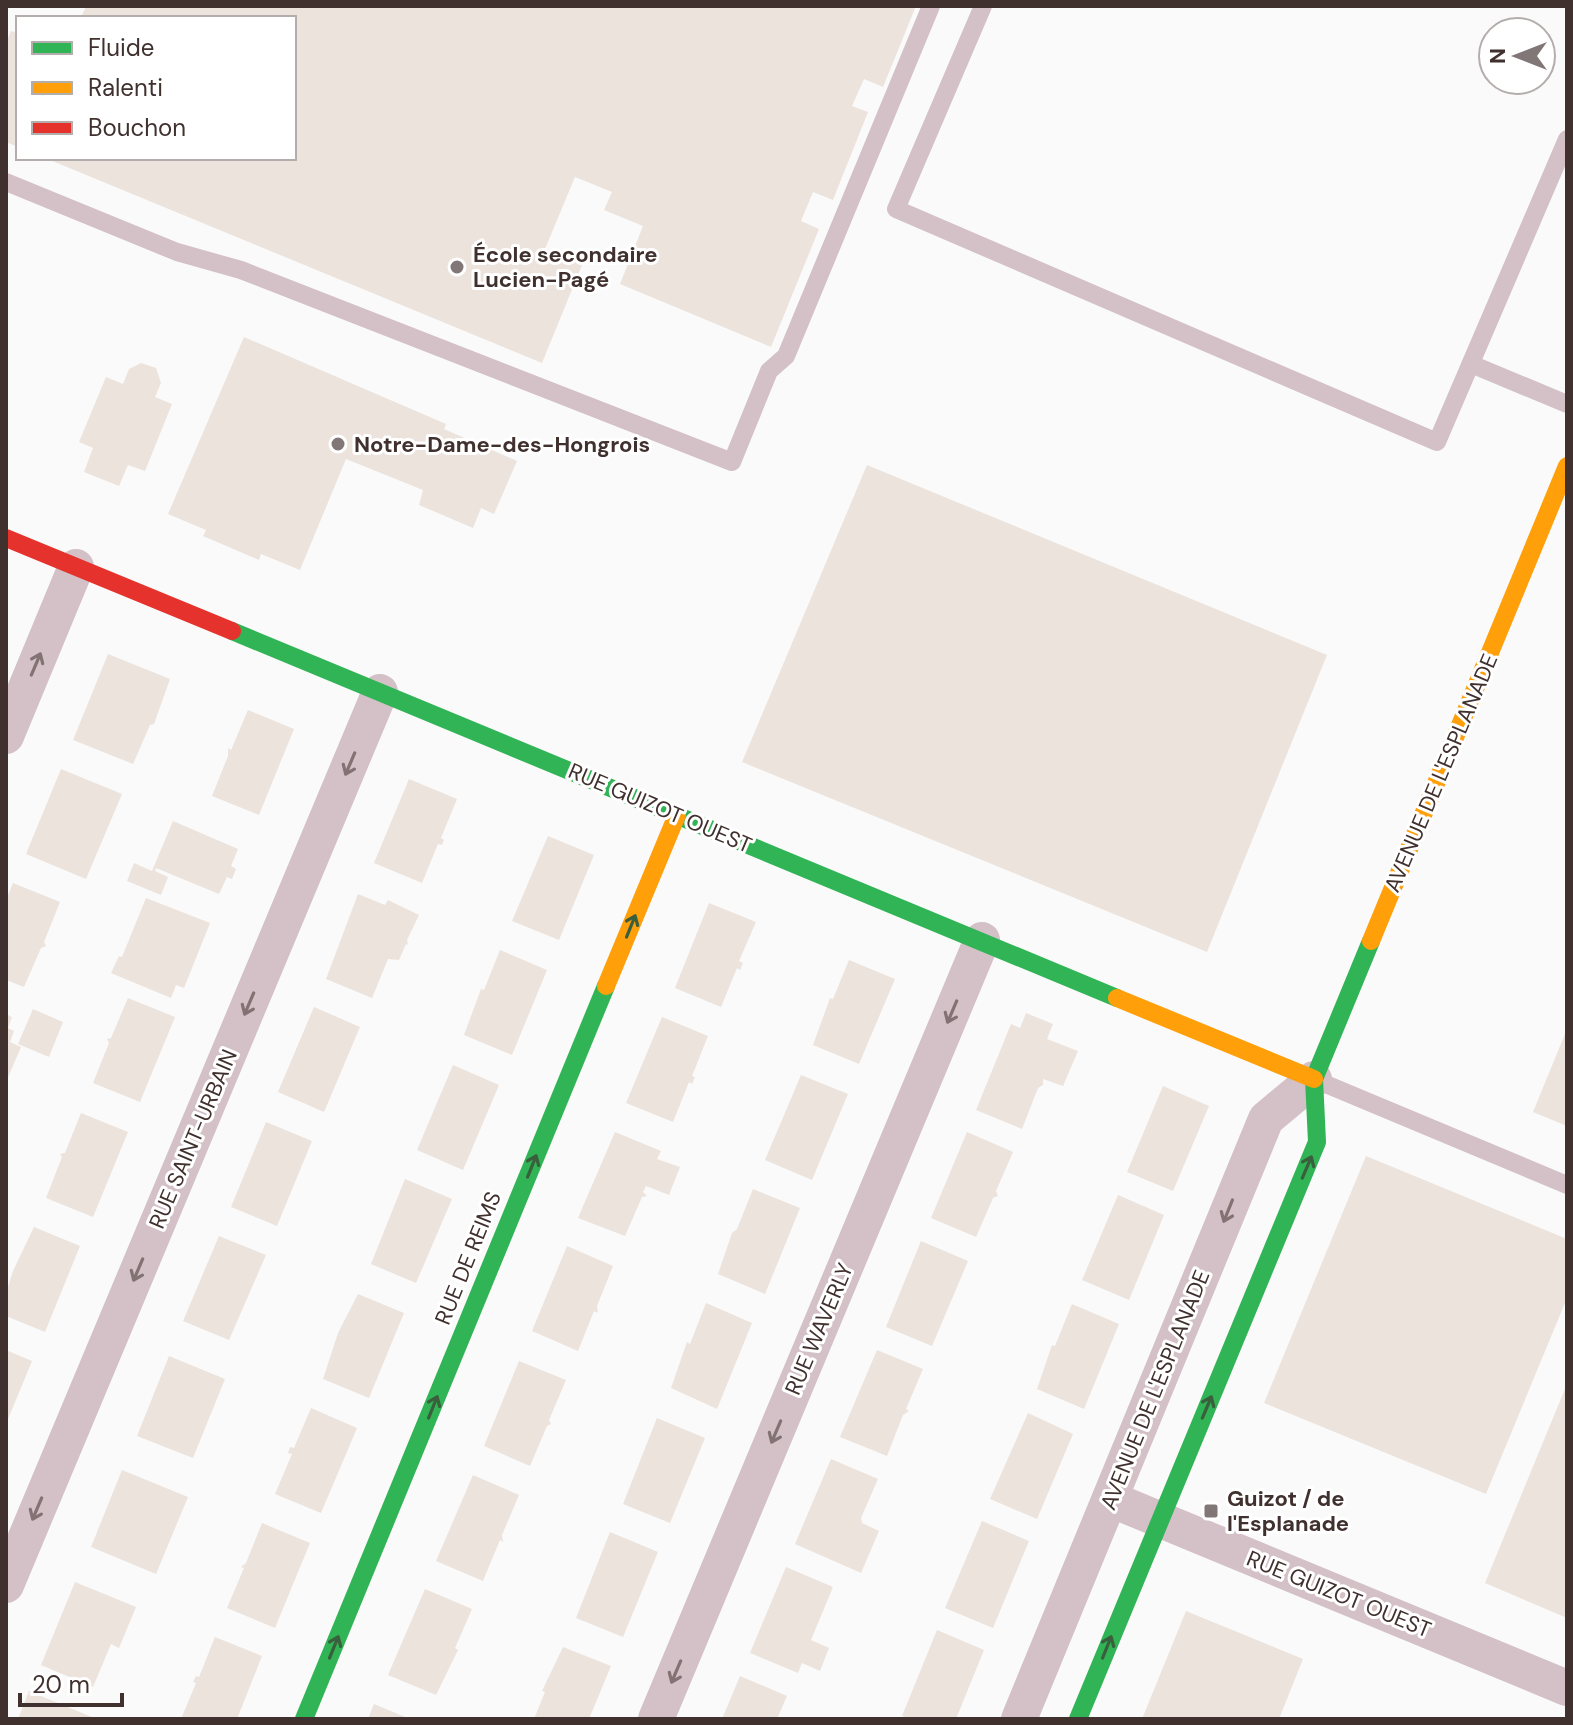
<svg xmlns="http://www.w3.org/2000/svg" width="1573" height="1725" font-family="'DM Sans',sans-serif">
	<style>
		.building { fill: #ece3dd }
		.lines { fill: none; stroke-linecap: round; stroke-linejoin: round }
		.lane { stroke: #d3c1c7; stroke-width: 18 }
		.street { stroke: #d3c1c7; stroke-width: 36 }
		.fast { stroke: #30b455; stroke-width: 18 }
		.slow { stroke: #ff9f0a; stroke-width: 18 }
		.jam { stroke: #e5322d; stroke-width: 18 }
		.oneway { stroke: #827273 }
		.oneway2 { stroke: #3a5f3c }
		.poi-dot { fill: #817776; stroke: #fff; stroke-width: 3 }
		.labels { text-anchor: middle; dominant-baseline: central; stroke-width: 6; stroke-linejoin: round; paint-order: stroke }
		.poi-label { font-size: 22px; font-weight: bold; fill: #40312f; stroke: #fff; text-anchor: start }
		.street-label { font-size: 22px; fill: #40312f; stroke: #fff }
	</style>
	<rect width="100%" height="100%" fill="#fafafa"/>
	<g class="building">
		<path d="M86,6H916L883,87L864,79L852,106L868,112L833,200L813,192L801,221L819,229L771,347L620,284L643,226L604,210L612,192L575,177L545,249L582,265L542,363L45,158H294V18H81Z"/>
		<path d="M11,31L18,33V147L6,142V43Z"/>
		<path d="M244,337L446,424L444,429L517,461L494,514L481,508L473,528L419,505L423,490L346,459L300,570L261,554L259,560L203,536L206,530L168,514Z"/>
		<path d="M141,363L156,368L161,383L155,397L172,404L145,471L128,465L119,486L84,472L93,448L79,442L106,377L123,384L129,369Z"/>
		<path d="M867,465L1327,655L1207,952L742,762Z"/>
		<path d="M108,654L170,679L154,724L150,725L133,764L73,740Z"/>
		<path d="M248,710L294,729L259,815L212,796L228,756V748L231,750Z"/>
		<path d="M61,769L122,794L86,879L26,854Z"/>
		<path d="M409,779L457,799L441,838L444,840L442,845L438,844L422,883L374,863Z"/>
		<path d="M173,821L238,849L231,866L236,869L232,879L227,877L219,894L156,868L155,871L168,877L161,895L127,881L134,863L152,871Z"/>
		<path d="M548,836L594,855L559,940L512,921Z"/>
		<path d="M13,883L60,902L44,942L46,946L41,948L24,987L6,980V900Z"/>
		<path d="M358,894L385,905L388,900L419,915L407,940L408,945L406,944L399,960L388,959L372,998L326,979Z"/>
		<path d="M146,898L210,923L184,988L176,985L171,998L111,973L119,956L122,957Z"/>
		<path d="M709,903L756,922L739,961L743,963L740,970L737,968L721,1007L675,988Z"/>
		<path d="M500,950L547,970L512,1055L464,1035L481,989L484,990Z"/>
		<path d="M849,960L895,979L859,1064L813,1045L830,998L833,999Z"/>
		<path d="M128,998L175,1017L140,1102L93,1083L109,1043L107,1039L111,1038Z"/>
		<path d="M314,1007L360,1027L324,1112L278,1092Z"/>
		<path d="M33,1009L63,1022L49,1057L18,1044Z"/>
		<path d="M1026,1013L1053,1024L1047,1039L1078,1051L1063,1086L1043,1079V1085L1038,1088L1022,1129L976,1110L1011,1024L1020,1028Z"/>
		<path d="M6,1014L12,1017L8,1028L14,1031L10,1042L21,1047L6,1082Z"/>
		<path d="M662,1017L708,1036L692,1076L695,1077L692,1084L689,1082L673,1122L626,1103Z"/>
		<path d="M1567,1029V1126L1533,1112Z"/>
		<path d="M453,1065L499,1085L463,1170L417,1150Z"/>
		<path d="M801,1075L848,1094L812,1180L765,1160Z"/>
		<path d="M1163,1086L1209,1106L1173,1191L1127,1172Z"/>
		<path d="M81,1113L128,1132L93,1217L46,1198L62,1157L60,1154L65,1153Z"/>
		<path d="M266,1122L312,1141L277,1226L231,1207Z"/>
		<path d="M615,1132L661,1151L657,1159L680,1167L669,1195L646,1186L643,1192L647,1196L642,1197L625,1236L578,1218Z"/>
		<path d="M967,1132L1013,1152L996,1191L998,1196L993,1198L976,1237L931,1218Z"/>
		<path d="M1366,1156L1567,1239V1298L1486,1494L1264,1403Z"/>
		<path d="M405,1179L452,1199L416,1283L371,1264Z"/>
		<path d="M753,1189L800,1208L765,1294L718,1274L732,1233L737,1229Z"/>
		<path d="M1118,1195L1164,1215L1129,1300L1082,1280Z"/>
		<path d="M34,1227L80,1246L45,1332L6,1316V1293L13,1271Z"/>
		<path d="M219,1236L266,1255L229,1340L183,1321Z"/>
		<path d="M921,1241L968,1261L932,1346L886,1327Z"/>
		<path d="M567,1246L613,1266L597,1306L598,1313L594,1311L578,1351L532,1331Z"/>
		<path d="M358,1294L404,1313L369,1398L323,1379L338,1333Z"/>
		<path d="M706,1303L752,1323L717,1409L671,1388L687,1342L690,1344Z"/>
		<path d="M1072,1304L1119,1324L1084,1409L1037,1389L1052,1345L1055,1346Z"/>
		<path d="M6,1350L32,1361L6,1424Z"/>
		<path d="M877,1350L923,1369L906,1409L909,1411L903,1415L887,1456L840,1437Z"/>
		<path d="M169,1356L225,1379L193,1458L137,1436Z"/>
		<path d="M519,1361L566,1380L549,1420L551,1424L547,1426L530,1466L484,1446Z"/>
		<path d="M1567,1384V1618L1485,1583Z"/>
		<path d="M311,1408L357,1428L321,1513L275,1494L292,1454L288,1453L290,1447L294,1448Z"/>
		<path d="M1028,1413L1073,1434L1037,1519L990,1499Z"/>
		<path d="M657,1418L705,1438L670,1523L623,1504Z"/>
		<path d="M831,1459L878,1479L861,1518L862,1523L879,1531L861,1573L795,1544Z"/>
		<path d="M122,1470L188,1497L156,1574L91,1547Z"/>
		<path d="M473,1475L519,1495L502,1535L503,1542L500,1540L483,1581L436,1561Z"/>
		<path d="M982,1521L1029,1541L993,1628L945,1608Z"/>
		<path d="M262,1523L310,1543L275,1628L227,1608L244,1568L241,1567L246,1563Z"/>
		<path d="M610,1532L658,1552L623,1637L576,1618Z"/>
		<path d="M786,1567L833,1587L811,1640L829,1648L820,1671L802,1663L798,1673L750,1653Z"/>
		<path d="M75,1582L136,1607L119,1648L111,1644L93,1687L41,1665Z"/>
		<path d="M425,1589L472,1609L455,1648L458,1650L436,1695L388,1675Z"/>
		<path d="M1186,1611L1303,1659L1279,1719H1142Z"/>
		<path d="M937,1630L984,1650L956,1719H910L902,1716Z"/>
		<path d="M215,1637L262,1656L237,1719H181L196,1683L193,1682L196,1676L199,1677Z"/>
		<path d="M563,1647L611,1666L589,1719H534L545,1692L542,1691Z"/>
		<path d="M740,1676L787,1696L777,1719H722Z"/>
		<path d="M29,1691L92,1717L91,1719H18Z"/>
		<path d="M374,1704L410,1719H368Z"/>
	</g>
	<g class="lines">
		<g class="lane">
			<path d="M983,6L896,209L1437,442L1567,139"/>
			<path d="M6,182L177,252L241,270L732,462L769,371L786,356L931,6"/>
			<path d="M1471,364L1567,404"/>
			<path d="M1316,1080L1567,1185"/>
		</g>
		<g class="street">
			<path d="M6,736L76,567"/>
			<path d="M1110,1499L1567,1688"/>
			<path d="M6,1585L380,692"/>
			<path d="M656,1719L982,940"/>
			<path d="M1019,1719L1266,1119L1314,1079"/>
		</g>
		<g class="fast">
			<path d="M232,631L1117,998"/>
			<path d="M304,1719L606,986"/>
			<path d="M1078,1719L1317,1142L1314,1079L1371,941"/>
		</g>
		<g class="slow">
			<path d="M1371,941L1567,466"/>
			<path d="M606,986L677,815"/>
			<path d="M1117,998L1314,1079"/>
		</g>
		<path class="jam" d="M6,538L232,631"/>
	</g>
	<defs><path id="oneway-shaft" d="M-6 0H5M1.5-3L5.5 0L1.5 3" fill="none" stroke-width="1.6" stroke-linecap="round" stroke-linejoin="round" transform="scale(2)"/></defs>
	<g class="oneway">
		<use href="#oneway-shaft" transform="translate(36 664) rotate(-67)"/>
		<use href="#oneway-shaft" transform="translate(350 764) rotate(113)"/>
		<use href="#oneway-shaft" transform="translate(249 1004) rotate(113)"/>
		<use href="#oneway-shaft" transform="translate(952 1012) rotate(113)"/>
		<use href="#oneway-shaft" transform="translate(1228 1211) rotate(112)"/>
		<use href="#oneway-shaft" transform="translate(138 1270) rotate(113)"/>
		<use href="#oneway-shaft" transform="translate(776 1432) rotate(113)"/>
		<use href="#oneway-shaft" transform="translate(37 1509) rotate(113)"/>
		<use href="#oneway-shaft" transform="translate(676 1672) rotate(113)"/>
	</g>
	<g class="oneway2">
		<use href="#oneway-shaft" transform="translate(631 926) rotate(-68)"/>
		<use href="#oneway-shaft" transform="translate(532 1166) rotate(-68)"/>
		<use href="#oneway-shaft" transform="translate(1307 1167) rotate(-67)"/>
		<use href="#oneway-shaft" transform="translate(433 1407) rotate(-68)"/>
		<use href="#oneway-shaft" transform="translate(1207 1407) rotate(-67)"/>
		<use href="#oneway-shaft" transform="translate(334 1647) rotate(-68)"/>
		<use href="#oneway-shaft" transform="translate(1107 1647) rotate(-68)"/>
	</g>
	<g class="poi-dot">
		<circle cx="457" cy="267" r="8"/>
		<circle cx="338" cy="444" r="8"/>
		<rect x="1203" y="1503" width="16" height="16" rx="4"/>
	</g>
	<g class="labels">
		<g class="poi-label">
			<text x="473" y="254">École secondaire<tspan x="473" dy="25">Lucien-Pagé</tspan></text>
			<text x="354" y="444">Notre-Dame-des-Hongrois</text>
			<text x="1227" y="1498">Guizot / de<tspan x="1227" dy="25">l'Esplanade</tspan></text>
		</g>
		<g class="street-label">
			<text transform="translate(1441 773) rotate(-67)">AVENUE DE L'ESPLANADE</text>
			<text transform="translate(660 808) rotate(23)">RUE GUIZOT OUEST</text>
			<text transform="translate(193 1139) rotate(-67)">RUE SAINT-URBAIN</text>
			<text transform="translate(468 1258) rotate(-68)">RUE DE REIMS</text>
			<text transform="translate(819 1329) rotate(-67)">RUE WAVERLY</text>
			<text transform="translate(1155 1390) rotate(-68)">AVENUE DE L'ESPLANADE</text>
			<text transform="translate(1339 1594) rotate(22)">RUE GUIZOT OUEST</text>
		</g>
	</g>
	<rect width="1573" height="1725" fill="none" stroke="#40312f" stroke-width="16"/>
	<rect x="16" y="16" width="280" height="144" fill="#ffffff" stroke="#b3adac" stroke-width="2"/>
	<rect x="32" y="42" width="40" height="12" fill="#30b455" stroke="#b3adac" stroke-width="2"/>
	<text x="88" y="56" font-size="24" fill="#40312f">Fluide</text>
	<rect x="32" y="82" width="40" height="12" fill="#ff9f0a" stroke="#b3adac" stroke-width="2"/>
	<text x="88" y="96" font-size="24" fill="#40312f">Ralenti</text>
	<rect x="32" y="122" width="40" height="12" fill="#e5322d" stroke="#b3adac" stroke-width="2"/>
	<text x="88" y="136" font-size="24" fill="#40312f">Bouchon</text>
	<g transform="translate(1517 56) rotate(270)"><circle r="38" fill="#ffffff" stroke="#b3adac" stroke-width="2"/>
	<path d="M0-6L14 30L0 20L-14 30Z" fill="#817776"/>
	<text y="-12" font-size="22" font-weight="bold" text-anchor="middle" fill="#40312f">N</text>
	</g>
	<path d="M20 1693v12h102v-12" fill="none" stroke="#40312f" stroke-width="4"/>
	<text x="32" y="1693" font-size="24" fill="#40312f" stroke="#ffffff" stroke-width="6" paint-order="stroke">20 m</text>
</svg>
